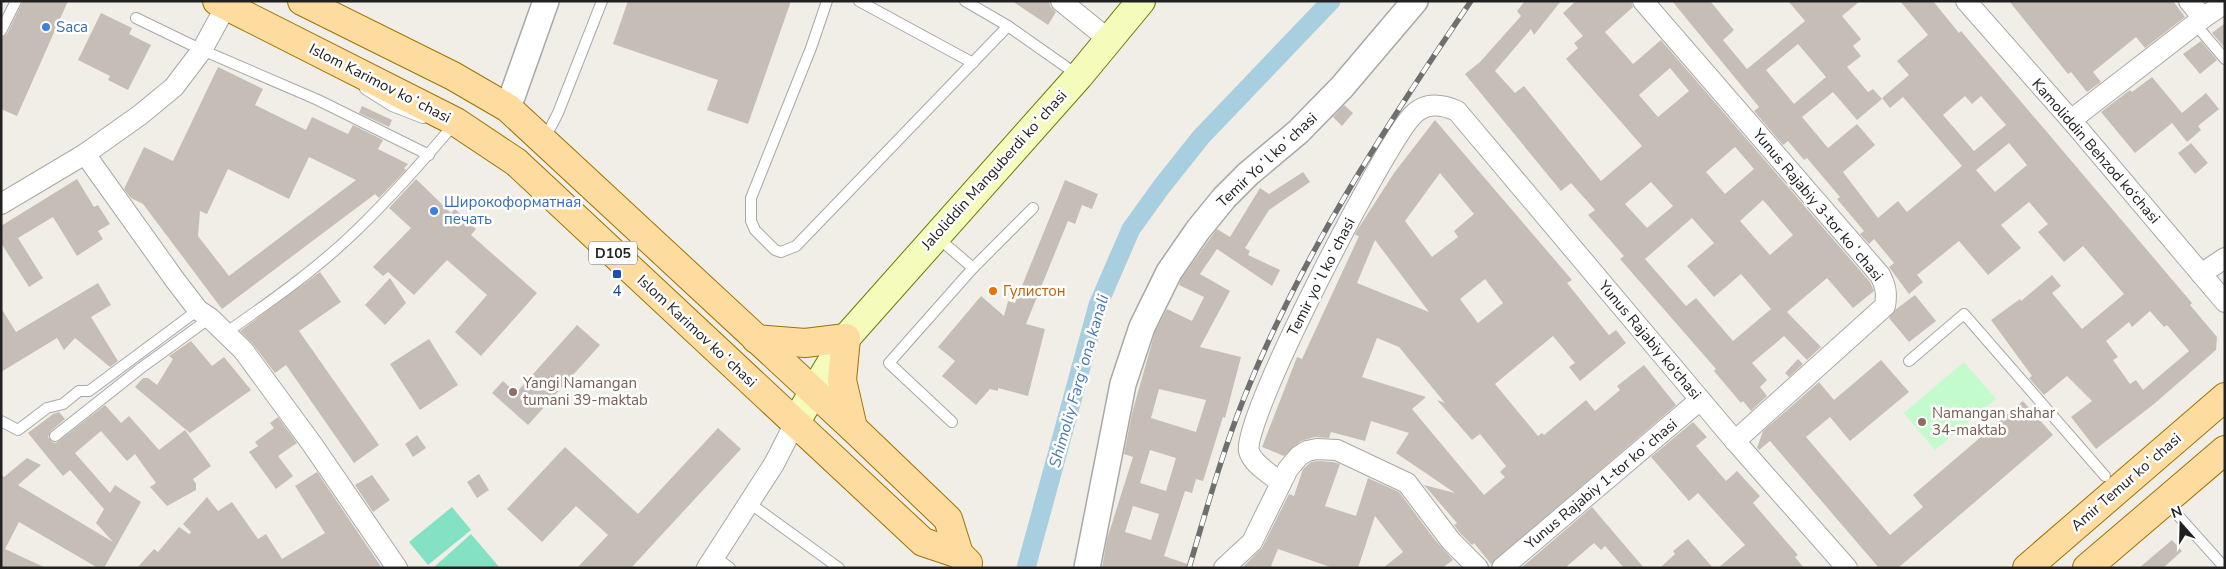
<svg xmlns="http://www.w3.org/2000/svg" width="2226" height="569" font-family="'Nunito Sans',sans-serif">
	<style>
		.park { fill: #c4fbcc }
		.pitch { fill: #84e1c3 }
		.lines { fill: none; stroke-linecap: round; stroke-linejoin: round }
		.canal { stroke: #a7cfdf; stroke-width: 19 }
		.building { fill: #c6beb6; fill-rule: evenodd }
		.service-casing { stroke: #a8a8a8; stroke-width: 12 }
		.minor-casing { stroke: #a8a8a8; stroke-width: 22 }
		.tertiary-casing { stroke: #a8a8a8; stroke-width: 28 }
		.secondary-casing { stroke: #687d02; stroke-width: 30 }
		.primary-casing { stroke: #9d7300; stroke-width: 30 }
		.service { stroke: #fff; stroke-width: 10 }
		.minor { stroke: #fff; stroke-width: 20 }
		.tertiary { stroke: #fff; stroke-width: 25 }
		.secondary { stroke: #f4fbbb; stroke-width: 28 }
		.primary { stroke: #fedb9f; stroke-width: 28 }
		.rail-casing { stroke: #6f6f6f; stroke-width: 5.5 }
		.rail { stroke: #fff; stroke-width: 4; stroke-dasharray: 11; stroke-linecap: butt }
		.shop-dot { fill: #3f7fe0; stroke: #fff; stroke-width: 2 }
		.transit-dot { fill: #1a4fb4; stroke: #fff; stroke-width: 2 }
		.food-dot { fill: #e8710a; stroke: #fff; stroke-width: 2 }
		.education-dot { fill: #8d6e63; stroke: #fff; stroke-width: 2 }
		.labels { text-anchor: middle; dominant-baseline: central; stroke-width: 5; stroke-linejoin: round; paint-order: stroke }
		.shield { fill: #fff; stroke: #646464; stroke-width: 1 }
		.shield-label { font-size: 14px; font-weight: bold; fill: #212121 }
		.shop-label { font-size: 15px; fill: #366cbe; stroke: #fff; text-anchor: start }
		.street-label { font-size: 15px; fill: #212121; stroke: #fff }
		.transit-label { font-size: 15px; fill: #164399; stroke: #fff }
		.food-label { font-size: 15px; fill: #c56008; stroke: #fff; text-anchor: start }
		.education-label { font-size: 15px; fill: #785e54; stroke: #fff; text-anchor: start }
		.water-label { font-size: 16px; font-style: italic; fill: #4a78b4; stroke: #fff }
	</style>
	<rect width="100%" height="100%" fill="#f1eee7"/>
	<path class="park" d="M1964,362L1996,399L1935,450L1904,413Z"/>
	<g class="pitch">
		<path d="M452,507L471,530L428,565L409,542Z"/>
		<path d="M471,534L500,568H433Z"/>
	</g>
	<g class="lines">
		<path class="canal" d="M1026,568L1098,305L1131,229L1162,186L1201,137L1331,1"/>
	</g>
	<g class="building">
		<path d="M23,1H68L17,116L1,109V38L7,34Z"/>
		<path d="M628,1H791L748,124L707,110L718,80L613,44Z"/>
		<path d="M1012,1H1049L1050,6L1056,12L1048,25Z"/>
		<path d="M1525,1H1561L1534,35L1531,29L1495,71L1515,93L1524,86L1601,181L1642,146L1566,59L1578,48L1574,43L1583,36L1563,13L1576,1H1631L1633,7L1605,32L1633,64L1661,40L1870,282L1874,291L1853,308L1827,278L1787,312L1821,347L1807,360L1784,336L1752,363L1767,380L1760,387L1767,396L1751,411L1743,401L1741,403L1714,371L1716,369L1620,259L1624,256L1588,215L1595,210L1571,183L1561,191L1465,74L1480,62L1521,16L1517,11ZM1670,68L1689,91L1658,117L1639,95ZM1735,147L1754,169L1725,194L1706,172ZM1651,182L1673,206L1647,228L1625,204ZM1763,200L1793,235L1770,255L1740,221ZM1692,218L1714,243L1687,266L1714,297L1741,274L1771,309L1733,341L1696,298L1686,306L1645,259Z"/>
		<path d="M1672,1H1710L1734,30L1723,40L1747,69L1805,21L1788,1H1860L1842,16L1861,39L1853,46L1861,56L1847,67L1868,92L1873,89L1882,99L1857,120L1833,92L1802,117L1828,148L1857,124L1875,145L1843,172L1878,218L1898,201L1907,212L1962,166L1903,97L1890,108L1882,98L1909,75L1897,61L1928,35L1900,1H1933L1959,33L1961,31L2192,303L2190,305L2217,337L2216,350L2154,404L2096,449L2071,417L2092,401L2067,376L2044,395L2029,378L2032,376L1991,320L2020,299L2021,301L2052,275L2061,286L2052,293L2082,329L2124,294L2083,246L2064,262L2038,232L2048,224L2029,202L2001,225L2021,248L1988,275L1959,241L1917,275L1923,282L1909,294L1889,267L1894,263L1874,239L1869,244L1860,234L1864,231L1837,199L1840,197L1807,158L1804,160L1788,141L1783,145L1754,111L1759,107ZM1798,44L1826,77L1794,104L1766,70ZM1965,96L1972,104L1981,96L2006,125L1974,151L1943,115ZM2009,143L2027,165L1995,192L1976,170ZM2150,311L2164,327L2167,325L2189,351L2143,390L2136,380L2130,384L2113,360L2118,357L2106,341L2129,322L2132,327Z"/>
		<path d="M2009,1H2173L2185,17L2145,48L2136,37L2093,72L2101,82L2087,92L2071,72L2068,74Z"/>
		<path d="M101,13L132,28L129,34L151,45L128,90L108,80L110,76L78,60Z"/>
		<path d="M2225,23V48L2212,33Z"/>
		<path d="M2201,41L2217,60L2200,74L2183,54Z"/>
		<path d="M218,67L263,89L255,105L306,130L312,117L348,134L353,125L383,140L378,149L408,164L404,168L406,170L379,198L375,194L222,309L143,204L131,198L124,189L144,147L173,161ZM309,157L356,180L229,276L198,236L200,211L207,214L228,169L289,199Z"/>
		<path d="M2152,77L2182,113L2206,93L2219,109L2198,126L2201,130L2187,142L2172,123L2135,153L2101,112L2130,90L2132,92Z"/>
		<path d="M1344,105L1353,113L1342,126L1333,117Z"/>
		<path d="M362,106L392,120L389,127L359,113Z"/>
		<path d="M1435,120L1572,280L1567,283L1609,335L1616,330L1626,343L1580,381L1569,367L1575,363L1553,336L1495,384L1538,436L1542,433L1544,435L1586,400L1595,411L1620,390L1617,386L1644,365L1676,405L1491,564L1474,543L1472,545L1460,533L1454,525L1457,523L1424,485L1455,493L1396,453L1409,433L1371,421L1365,441L1331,432L1329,438L1315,437L1301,441L1284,456L1262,447L1297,357L1302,359L1359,236L1355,235L1356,232L1394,173ZM1440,173L1474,214L1454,231L1458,237L1432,257L1405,221ZM1375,240L1429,312L1357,283ZM1485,279L1503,303L1478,323L1460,299ZM1377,338L1399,347L1445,403L1437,400L1472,440L1480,434L1506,466L1500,472L1505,477L1484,495L1412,409L1426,397L1362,377Z"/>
		<path d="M2191,143L2208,163L2195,174L2178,153Z"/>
		<path d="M1303,172L1310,182L1269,210L1245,248L1250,251L1248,255L1280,270L1272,286L1217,249L1200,274L1230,291L1200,347L1241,357L1225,418L1223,417L1203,481L1196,479L1192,493L1185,491L1164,556L1190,565V568H1102L1107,539L1133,457L1124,454L1132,413L1155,332L1167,309L1192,321L1204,297L1179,285L1181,279L1217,229L1230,237L1260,188L1269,194ZM1159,389L1206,400L1196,432L1151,418ZM1150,450L1176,458L1166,491L1140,483ZM1133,506L1159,514L1151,540L1125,532Z"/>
		<path d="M77,179L94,207L98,205L110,224L98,231L103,239L77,256L53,217L18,238L43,278L29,287L1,243V226Z"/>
		<path d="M416,179L451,213L455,209L476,229L471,235L537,293L481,356L455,332L487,295L447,260L414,295L388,272L383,276L373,267L411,228L389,208Z"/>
		<path d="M1065,180L1098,194L1092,209L1082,205L1075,224L1068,221L1026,324L1045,329L1028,396L998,388V391L990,389L976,405L942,376L955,361L938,347L981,296L1004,316L1008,301L1015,303Z"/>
		<path d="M320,272L341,302L299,331L379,445L354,463L286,365L275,373L252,343L240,331Z"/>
		<path d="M390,278L406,303L385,325L365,305Z"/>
		<path d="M98,283L111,305L91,317L118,361L110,367L75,338L64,350L57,338L1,372V308L16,332Z"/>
		<path d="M1915,295L1936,321L1909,342L1889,318L1895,310Z"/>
		<path d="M577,325L600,345L528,425L492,393L503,381L516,393Z"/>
		<path d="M429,339L458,385L420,410L390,364Z"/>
		<path d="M191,341L212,366L224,357L251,390L190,433L135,387L143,378H148L157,385L173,359L169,356Z"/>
		<path d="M1798,359L1803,364L1789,377L1785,373Z"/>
		<path d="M1881,360L1909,392L1850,441L1830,417L1806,437L1890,535L1923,507L1913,495L2023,401L2053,435L1898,568H1879L1770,441L1759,450L1757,448L1763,431L1819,382L1834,400Z"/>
		<path d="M105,405L121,423L129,416L159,450L185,430L211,466L193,479L196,484V490L167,506L150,487L156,483L135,454L127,461L101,431L75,453L110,493L115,485L141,502L104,568H98L19,522L5,549L46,568H1V475L4,477L27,458L41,465L18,485L113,542L96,523L104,509L70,470L63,476L28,433L53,414L59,412L65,419L51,431L48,437L52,442L56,443Z"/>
		<path d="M278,417L297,443L278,456L293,476L276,489L249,452L258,446L255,442L274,428L270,423Z"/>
		<path d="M1693,422L1707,437L1696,446L1726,481L1737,471L1760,496L1753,503L1798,555L1795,557L1804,568H1718L1745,545L1698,493L1689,501L1651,457Z"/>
		<path d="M718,428L741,449L631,568H577L608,535L576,506L542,542L507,509L565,447L638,514Z"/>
		<path d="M417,435L426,448L413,457L405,444Z"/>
		<path d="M1318,461L1333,462L1340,464L1325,506L1356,516L1368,478L1399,492L1435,540L1453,560L1442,568H1383L1403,552L1375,516L1358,568H1333L1278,549L1271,566L1274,568H1242L1262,548L1289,494L1294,496L1303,469L1311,462Z"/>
		<path d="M317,472L382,568H137L154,549L158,552L179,527L189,534L191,532L183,524L207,497L218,511L232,502L258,539L266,534L282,559L325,533L295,486Z"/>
		<path d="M479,474L489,490L477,498L467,482Z"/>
		<path d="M372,475L390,500L373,512L355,485Z"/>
		<path d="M1592,507L1644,568H1624L1605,546L1601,550L1594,543L1565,568H1521Z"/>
		<path d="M1688,539L1713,568H1660L1675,554L1673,551Z"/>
		<path d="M2172,540L2182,551L2163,568H2139Z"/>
	</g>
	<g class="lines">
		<g class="service-casing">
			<g id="service">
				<path d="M827,1L811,48L751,198V221L755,230L775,250L781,252L796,246L1008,26"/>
				<path d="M859,1L973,63"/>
				<path d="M965,1L1008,26L1079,76"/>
				<path d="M136,18L202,50L318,100L429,155"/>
				<path d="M2196,25L2225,59"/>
				<path d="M1,31L16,1"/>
				<path d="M365,89L392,106L423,118"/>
				<path d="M544,140L558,113L602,1"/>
				<path d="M937,237L973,268L889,363L952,422"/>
				<path d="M973,268L1033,208"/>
				<path d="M224,334C270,302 317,269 357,230C392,196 424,160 455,123"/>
				<path d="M1909,361L1964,314L2105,476"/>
				<path d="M1,421L18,430L47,408L63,404L79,391H89L198,310"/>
				<path d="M55,436L141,368L210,318"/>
				<path d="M748,502L839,568"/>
				<path d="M2166,502L2225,568"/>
				<path d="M714,556L730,568"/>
			</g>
		</g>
		<g class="minor-casing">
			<g id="minor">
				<path d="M1061,1L1108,39"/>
				<path d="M1643,1L1880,275C1886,286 1887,294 1885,306L1735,441"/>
				<path d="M1966,1L2071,120L2225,302"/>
				<path d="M2203,18L2225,3"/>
				<path d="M2071,120L2203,18L2189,1"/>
				<path d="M85,154L175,280L198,310L210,318L243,350L312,444L397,568"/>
				<path d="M1,204L85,154L140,115L174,87L202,50L226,6"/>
				<path d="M2201,274L2225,258"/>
				<path d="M1281,483C1272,475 1252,464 1249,451C1241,421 1384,145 1412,116C1425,102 1441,104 1457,111L1735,441L1847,568"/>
				<path d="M707,568L774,464L795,423"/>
				<path d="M1224,568L1252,542L1288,469L1299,456L1307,451L1317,449L1337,450L1407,483L1451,541L1478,568"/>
				<path d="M1502,568L1700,400"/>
			</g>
		</g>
		<g class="tertiary-casing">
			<g id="tertiary">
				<path d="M508,108L546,1"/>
				<path d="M1087,568L1123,384L1142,327L1169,272L1198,230L1224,198L1248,174L1298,132L1342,87L1415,1"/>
			</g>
		</g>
		<g class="secondary-casing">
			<path id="secondary" d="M795,423L846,338L1079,76L1141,1"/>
		</g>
		<g class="primary-casing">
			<g id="primary">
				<path d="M217,1L456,122L516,162L923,542L959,554"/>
				<path d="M302,1L453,76L508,108L853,428L948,519L959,554L968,563"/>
				<path d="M756,339L805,343L846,338L842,380L853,428"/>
				<path d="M2027,568L2225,397"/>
				<path d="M2087,568L2225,450"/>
			</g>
		</g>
		<use href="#service" class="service"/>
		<use href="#minor" class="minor"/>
		<use href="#tertiary" class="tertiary"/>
		<use href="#secondary" class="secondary"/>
		<use href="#primary" class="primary"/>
		<g class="rail-casing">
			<path id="rail" d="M1189,568C1206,511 1222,453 1244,398C1301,256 1385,127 1471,1"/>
		</g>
		<use href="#rail" class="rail"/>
	</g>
	<g class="shop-dot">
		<circle cx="46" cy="27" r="5"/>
		<circle cx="434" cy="211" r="5"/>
	</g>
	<rect class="transit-dot" x="612" y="269" width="10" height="10" rx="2.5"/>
	<circle class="food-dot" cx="993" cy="291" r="5"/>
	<g class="education-dot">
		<circle cx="513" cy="392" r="5"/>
		<circle cx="1922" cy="422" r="5"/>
	</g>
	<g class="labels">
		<rect class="shield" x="589" y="241.5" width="48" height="23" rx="4"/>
		<g class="shield-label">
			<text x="613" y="253">D105</text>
		</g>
		<g class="shop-label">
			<text x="56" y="27">Saca</text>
			<text x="444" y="202">Широкоформатная<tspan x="444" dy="17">печать</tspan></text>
		</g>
		<g class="street-label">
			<text transform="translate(380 83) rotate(27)">Islom Karimov koʻchasi</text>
			<text transform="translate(2096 151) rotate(49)">Kamoliddin Behzod ko‘chasi</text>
			<text transform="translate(1267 160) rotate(-43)">Temir Yoʻl koʻchasi</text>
			<text transform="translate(994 170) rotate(-48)">Jaloliddin Manguberdi koʻchasi</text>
			<text transform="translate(1818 205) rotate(50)">Yunus Rajabiy 3-tor koʻchasi</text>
			<text transform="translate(1321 277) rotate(-63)">Temir yoʻl koʻchasi</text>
			<text transform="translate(697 331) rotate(43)">Islom Karimov koʻchasi</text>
			<text transform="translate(1650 340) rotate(50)">Yunus Rajabiy ko‘chasi</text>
			<text transform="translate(2126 482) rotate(-41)">Amir Temur koʻchasi</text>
			<text transform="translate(1601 484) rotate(-40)">Yunus Rajabiy 1-tor koʻchasi</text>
		</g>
		<g class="transit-label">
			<text x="617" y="291">4</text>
		</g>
		<g class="food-label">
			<text x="1003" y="291">Гулистон</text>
		</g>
		<g class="education-label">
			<text x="523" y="383">Yangi Namangan<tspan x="523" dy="17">tumani 39-maktab</tspan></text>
			<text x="1932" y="413">Namangan shahar<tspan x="1932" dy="17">34-maktab</tspan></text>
		</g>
		<g class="water-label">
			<text transform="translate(1079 381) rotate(-74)">Shimoliy Fargʻona kanali</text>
		</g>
	</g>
	<rect width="2226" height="569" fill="none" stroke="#212121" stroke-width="5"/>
	<g transform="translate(2181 524) rotate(340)" stroke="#ffffff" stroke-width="4" paint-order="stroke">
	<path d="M0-4L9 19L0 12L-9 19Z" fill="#212121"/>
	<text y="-8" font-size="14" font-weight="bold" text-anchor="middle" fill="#212121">N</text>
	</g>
</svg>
